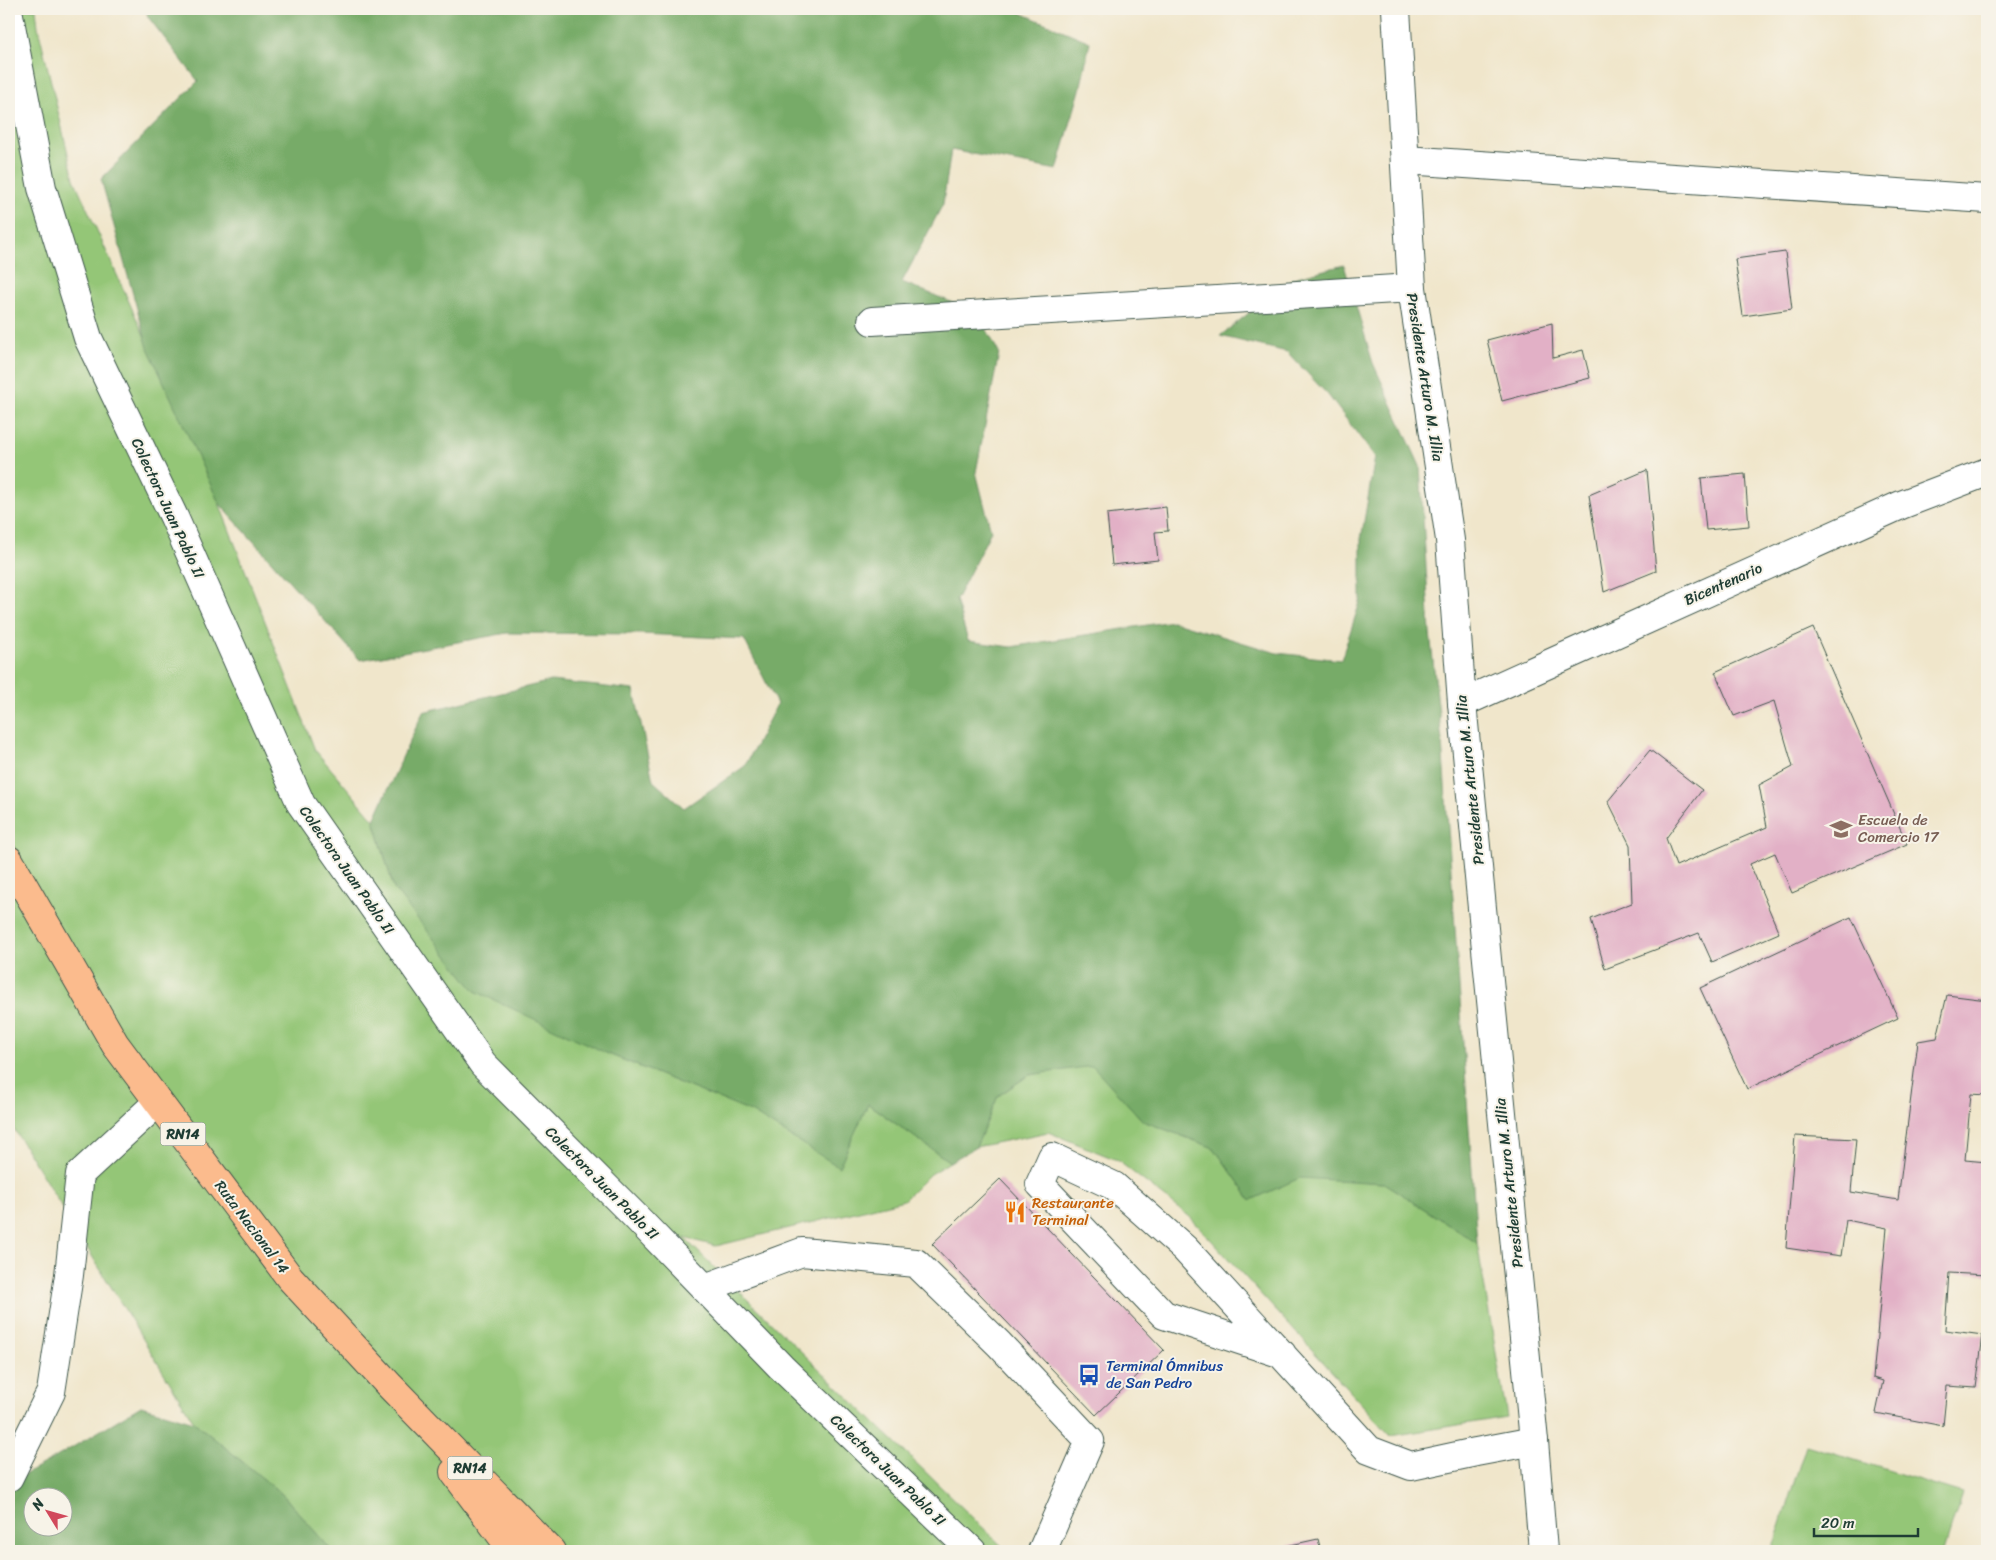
<svg xmlns="http://www.w3.org/2000/svg" width="1996" height="1560" font-family="Sriracha,sans-serif">
	<style>
		.green { fill: #94c677; stroke: #5a8256 }
		.forest { fill: #77ab68; stroke: #4b744e; fill-rule: evenodd }
		.building { fill: #e2b0c6 }
		.lines { fill: none; stroke-linecap: round; stroke-linejoin: round }
		.minor-casing { stroke: #3e564b; stroke-width: 30 }
		.highway-casing { stroke: #3e564b; stroke-width: 30 }
		.minor { stroke: #fff; stroke-width: 28 }
		.highway { stroke: #fbbb8d; stroke-width: 28 }
		.labels { text-anchor: middle; dominant-baseline: central; stroke-width: 4; stroke-linejoin: round; paint-order: stroke }
		.shield { fill: #f7f3e8; stroke: #60746a; stroke-width: 1 }
		.shield-label { font-size: 14px; font-weight: bold; fill: #1f3d34 }
		.street-label { font-size: 15px; fill: #1f3d34; stroke: #f7f3e8 }
		.education-label { font-size: 15px; fill: #785e54; stroke: #f7f3e8; text-anchor: start }
		.food-label { font-size: 15px; fill: #c56008; stroke: #f7f3e8; text-anchor: start }
		.transit-label { font-size: 15px; fill: #164399; stroke: #f7f3e8; text-anchor: start }
	</style>
	<rect width="100%" height="100%" fill="#f7f3e8"/>
	<filter id="ink" filterUnits="userSpaceOnUse"><feTurbulence type="fractalNoise" baseFrequency=".02" numOctaves="2"/><feDisplacementMap in="SourceGraphic" scale="10" xChannelSelector="R" yChannelSelector="G"/><feConvolveMatrix kernelMatrix="1 2 1 2 8 2 1 2 1" color-interpolation-filters="sRGB"/></filter>
	<filter id="wash" filterUnits="userSpaceOnUse"><feTurbulence type="fractalNoise" baseFrequency=".0096" numOctaves="4" result="noise"/><feDisplacementMap in="SourceGraphic" scale="20" xChannelSelector="R" yChannelSelector="G"/><feGaussianBlur stdDeviation="1.12" result="paint"/><feColorMatrix in="noise" values="0 0 0 0 0 0 0 0 0 0 0 0 0 0 0 0 0 1.4 0 .05"/><feComposite in="paint" operator="in"/></filter>
	<g filter="url(#wash)">
		<rect width="100%" height="100%" fill="#f0e6cb"/>
		<g class="green">
			<path d="M9,9H36L38,27L74,179L219,503L315,750L374,820L394,889L606,1053L751,1112L839,1166L868,1104L950,1162L930,1174L904,1200L716,1246L684,1238L1007,1551H332L283,1495L194,1422L9,1121Z"/>
			<path d="M1093,1065L1143,1121L1214,1148L1251,1200L1300,1177L1384,1183L1477,1243L1507,1417L1391,1436L1190,1217L1117,1160L1048,1132L976,1147L998,1096L1029,1075Z"/>
			<path d="M1806,1445L1962,1493L1944,1551H1772Z"/>
		</g>
		<g class="forest">
			<path d="M146,9H1021V13L1090,42L1080,90L1057,170L951,150L943,204L902,282L978,313L999,353L976,472L991,531L956,600L968,641L1011,647L1172,621L1277,653L1341,660L1361,599V539L1375,457L1328,395L1287,352L1220,336L1293,278L1344,265L1373,363L1420,466L1430,633L1442,741L1477,1243L1384,1183L1300,1178L1251,1200L1214,1148L1143,1121L1093,1066L1029,1075L998,1096L976,1147L950,1162L868,1104L839,1167L751,1112L606,1053L475,991L394,889L374,820L423,712L551,681L634,690L653,781L684,808L745,766L777,704L744,639L640,634L507,633L360,660L219,503L148,348L101,179L198,81L148,17Z"/>
			<path d="M141,1406L194,1422L283,1495L332,1551H9V1483L48,1462ZM32,1498H62V1528H32Z"/>
		</g>
		<g id="blocks">
			<g class="building">
				<path d="M1785,252L1792,309L1743,316L1735,259Z"/>
				<path d="M1552,323L1553,358L1583,350L1590,378L1502,401L1487,340Z"/>
				<path d="M1647,470L1656,571L1604,592L1589,495Z"/>
				<path d="M1745,474L1749,526L1706,530L1701,478Z"/>
				<path d="M1166,507L1168,531L1155,532L1158,560L1112,565L1107,514Z"/>
				<path d="M1813,628L1907,844L1792,893L1775,853L1750,864L1779,933L1712,962L1699,933L1605,969L1591,919L1632,903L1630,845L1608,801L1650,750L1702,790L1666,838L1676,866L1767,827L1759,785L1793,767L1774,701L1734,716L1715,672Z"/>
				<path d="M1851,917L1898,1018L1747,1089L1700,988Z"/>
				<path d="M1947,995L1987,1000V1095L1971,1094L1965,1160L1987,1162V1275L1949,1273L1945,1330L1983,1335L1976,1388L1947,1386L1943,1426L1876,1413L1883,1381L1873,1378L1887,1228L1846,1220L1841,1256L1786,1248L1795,1136L1856,1139L1851,1192L1898,1200L1918,1041L1937,1038Z"/>
				<path d="M1000,1179L1164,1350L1096,1415L932,1244Z"/>
				<path d="M1318,1539L1321,1551H1268V1550Z"/>
			</g>
		</g>
	</g>
	<g filter="url(#ink)">
		<use href="#blocks" fill-opacity="0" stroke="#3e564b" stroke-width="1"/>
		<g class="lines">
			<g class="minor-casing">
				<g id="minor">
					<path d="M1396,9L1412,288L1450,540L1462,703L1534,1441L1543,1551"/>
					<path d="M9,15L42,188L88,338L174,517L301,804L483,1064L633,1214L781,1367L972,1551"/>
					<path d="M1405,160L1987,199"/>
					<path d="M872,321L1412,288"/>
					<path d="M1462,703L1901,505L1987,472"/>
					<path d="M705,1288L802,1252L916,1263L999,1344L1090,1441L1042,1551"/>
					<path d="M1282,1354L1164,1315L1040,1184L1052,1157L1114,1186L1185,1249L1369,1450L1411,1466L1476,1452L1534,1441"/>
					<path d="M9,1477L51,1392L69,1275L80,1174L158,1102"/>
				</g>
			</g>
			<g class="highway-casing">
				<g id="highway">
					<path d="M9,860L115,1044L290,1278L389,1385L551,1551"/>
					<path d="M454,1472L513,1551"/>
				</g>
			</g>
			<use href="#minor" class="minor"/>
			<use href="#highway" class="highway"/>
		</g>
	</g>
	<defs>
		<g id="school-bare" transform="scale(1.725)"><path d="M0-5L7-2L0 1L-7-2ZM-4 1L0 2.5L4 1V4Q0 6-4 4Z" fill="#8d6e63" stroke="#f7f3e8" stroke-width="2.5" paint-order="stroke"/></g>
		<g id="restaurant-bare" transform="scale(1.725)"><path d="M-5-6h1v4h1v-4h1v4h1v-4h1v5L-1.5 .5V6h-2V.5L-5-1ZM5-6V6H3V1.5H1.5Q1.5-4 5-6Z" fill="#e8710a" stroke="#f7f3e8" stroke-width="2.5" paint-order="stroke"/></g>
		<g id="bus-bare" transform="scale(1.725)"><path d="M-5-6H5V4H4V6H2V4H-2V6H-4V4H-5ZM-3.5-4V0h7V-4ZM-3.5 1.2v1.5H-2V1.2ZM2 1.2v1.5H3.5V1.2Z" fill="#1a4fb4" stroke="#f7f3e8" stroke-width="2.5" paint-order="stroke"/></g>
	</defs>
	<g fill-rule="evenodd">
		<use href="#school-bare" x="1841" y="829"/>
		<use href="#restaurant-bare" x="1015" y="1212"/>
		<use href="#bus-bare" x="1089" y="1375"/>
	</g>
	<g class="labels">
		<g class="shield">
			<rect x="160.5" y="1122.5" width="45" height="23" rx="4"/>
			<rect x="447.5" y="1456.5" width="45" height="23" rx="4"/>
		</g>
		<g class="shield-label">
			<text x="183" y="1134">RN14</text>
			<text x="470" y="1468">RN14</text>
		</g>
		<g class="street-label">
			<text transform="translate(1425 377) rotate(81)">Presidente Arturo M. Illia</text>
			<text transform="translate(168 508) rotate(65)">Colectora Juan Pablo II</text>
			<text transform="translate(1723 584) rotate(-24)">Bicentenario</text>
			<text transform="translate(1470 780) rotate(-96)">Presidente Arturo M. Illia</text>
			<text transform="translate(347 870) rotate(55)">Colectora Juan Pablo II</text>
			<text transform="translate(602 1183) rotate(45)">Colectora Juan Pablo II</text>
			<text transform="translate(1509 1183) rotate(-96)">Presidente Arturo M. Illia</text>
			<text transform="translate(252 1227) rotate(53)">Ruta Nacional 14</text>
			<text transform="translate(888 1470) rotate(44)">Colectora Juan Pablo II</text>
		</g>
		<g class="education-label">
			<text x="1858" y="820">Escuela de<tspan x="1858" dy="17">Comercio 17</tspan></text>
		</g>
		<g class="food-label">
			<text x="1032" y="1203">Restaurante<tspan x="1032" dy="17">Terminal</tspan></text>
		</g>
		<g class="transit-label">
			<text x="1106" y="1366">Terminal Ómnibus<tspan x="1106" dy="17">de San Pedro</tspan></text>
		</g>
	</g>
	<rect width="1996" height="1560" fill="none" stroke="#f7f3e8" stroke-width="30"/>
	<g transform="translate(48 1512) rotate(307)"><circle r="24" fill="#f7f3e8" stroke="#a1aaa0"/>
	<path d="M0-4L9 19L0 12L-9 19Z" fill="#d1495b"/>
	<text y="-8" font-size="14" font-weight="bold" text-anchor="middle" fill="#1f3d34">N</text>
	</g>
	<path d="M1814 1528v8h104v-8" fill="none" stroke="#1f3d34" stroke-width="2.5"/>
	<text x="1821" y="1528" font-size="15" fill="#1f3d34" stroke="#f7f3e8" stroke-width="4" paint-order="stroke">20 m</text>
</svg>
